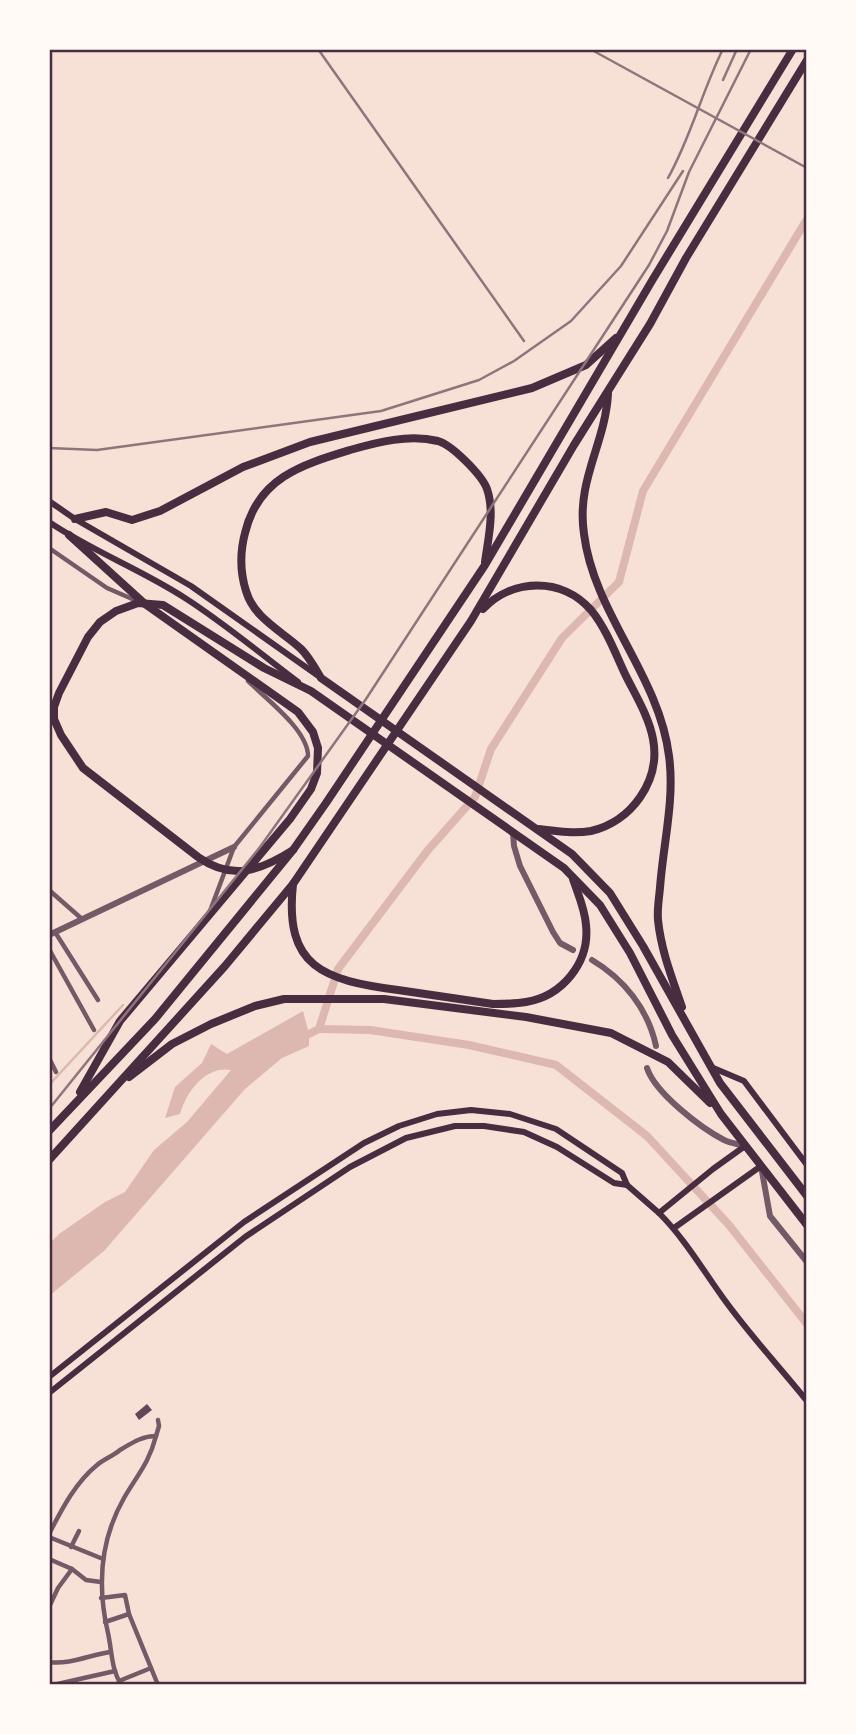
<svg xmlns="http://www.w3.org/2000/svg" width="856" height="1734" font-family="'Roboto Condensed',sans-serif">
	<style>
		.water { fill: #dcb8b0 }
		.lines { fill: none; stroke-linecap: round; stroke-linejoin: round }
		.stream { stroke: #dcb8b0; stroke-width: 2.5 }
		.canal { stroke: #dcb8b0; stroke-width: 8 }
		.building { fill: #644757 }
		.minor { stroke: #755966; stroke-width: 4.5 }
		.tertiary { stroke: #755966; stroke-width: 6 }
		.secondary { stroke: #4a2c40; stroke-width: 6 }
		.trunk { stroke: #4a2c40; stroke-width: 8 }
		.rail { stroke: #8f747c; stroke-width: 2.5 }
		.neatline { fill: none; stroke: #4a2c40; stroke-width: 2.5 }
	</style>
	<rect width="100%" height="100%" fill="#f7e1d7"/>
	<path class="water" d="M303,1011L309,1034V1046L282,1058L245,1089L104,1251L49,1296V1244L59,1234L105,1202L125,1192L154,1150L187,1122L231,1070C206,1065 186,1092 180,1114L165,1118L175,1087L202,1063L211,1044L227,1054Z"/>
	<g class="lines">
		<path class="stream" d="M49,1085L123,1005"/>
		<g class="canal">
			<path d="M319,1029L370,1030L469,1045L556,1065L647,1136L729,1225L807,1324"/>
			<path d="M301,1038L319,1029L338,969L428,850L475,797L491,749L562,638L619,582L643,491L807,219"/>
		</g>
	</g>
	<path class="building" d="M147,1404L152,1410L139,1420L135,1414Z"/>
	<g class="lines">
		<g class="minor">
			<path d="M49,548L107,588L137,601"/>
			<path d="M49,890L82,919"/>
			<path d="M210,911L234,847L308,756C308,730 266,699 248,681"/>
			<path d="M55,932L98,1000"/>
			<path d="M49,949L94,1030"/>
			<path d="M49,1058L56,1072"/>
			<path d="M49,1534C62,1509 75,1483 97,1465C104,1459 113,1456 120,1450C132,1443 142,1436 156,1436L159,1426L158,1420"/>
			<path d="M49,1537L103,1559"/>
			<path d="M71,1547L79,1531"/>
			<path d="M49,1559L72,1569L86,1580L101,1582"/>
			<path d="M101,1598L125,1595L129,1614L158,1685"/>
			<path d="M49,1607L58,1588L72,1569"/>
			<path d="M105,1622L129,1614"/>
			<path d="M49,1662C69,1665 90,1655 110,1652"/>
			<path d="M119,1681L151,1668"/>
			<path d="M53,1685L115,1671"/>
			<path d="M121,1685C111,1668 112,1651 108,1633C97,1586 100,1540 124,1498C138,1474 149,1463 156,1436"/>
		</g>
		<g class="tertiary">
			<path d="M513,833L514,846L520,866L553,932L560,943L573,950"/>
			<path d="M49,935L234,847"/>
			<path d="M592,960C624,979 648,1009 656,1046"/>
			<path d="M647,1068C655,1093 701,1128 724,1140C730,1143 738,1144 745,1146"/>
			<path d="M761,1166L770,1216L807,1262"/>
		</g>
		<g class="secondary">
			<path d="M49,501L75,519L191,586L317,675"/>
			<path d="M49,522C92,551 142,570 185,598C224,623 261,654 298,682"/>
			<path d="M711,1067L744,1081L807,1165"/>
			<path d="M659,1213C684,1238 701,1267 721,1295C747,1332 779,1366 807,1401"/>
			<path d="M674,1228L761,1166"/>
			<path d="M49,1377L244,1222L364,1143L399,1126L437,1114L471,1110L510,1114L556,1129L622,1173L627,1185L659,1213L713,1169L745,1146"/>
			<path d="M49,1393L245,1237L350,1167L406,1138L455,1126H484L524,1132L557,1147L614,1183L627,1185"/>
		</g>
		<g class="trunk">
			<path d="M608,394C605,445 576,480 584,534C594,614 659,675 669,756C675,799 663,845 660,888C659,898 657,910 658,920C661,950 672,978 682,1007"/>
			<path d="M75,519L106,512L132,520L160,511L243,467L310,442L532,388L586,365L616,338"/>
			<path d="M69,535L145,604L298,712L313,732L318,748L317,773L311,789L290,819L120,1021L80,1092"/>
			<path d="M485,562C488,539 495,512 487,489C482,475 452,445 438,441C409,434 378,442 350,450C301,465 258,478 245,533C240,552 240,572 246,591C254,618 280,630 300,648C308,655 315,668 321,678L572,854L610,893L643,946L720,1083L807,1196"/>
			<path d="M483,609C513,578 562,577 591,610C606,628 616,655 626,676C636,696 649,717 653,739C661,781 631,822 591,831C573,834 555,831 538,829"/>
			<path d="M293,850C260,871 232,881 198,857L83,768L61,735L54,719V707L59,693L88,637L100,622L116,611L138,603L163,605L264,668L311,691L564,868L600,905L630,953L672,1035L721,1114L807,1225"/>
			<path d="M293,884C284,968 324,980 398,990C430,995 461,999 493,1004C504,1004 515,1004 526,1002C562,996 590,963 586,925C585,909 578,894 573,879"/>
			<path d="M129,1077L172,1044L211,1024L255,1006L284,999H384L526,1017L611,1033L668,1062L710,1103"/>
			<path d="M49,1131L155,1019L293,850L326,803L485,565L653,279L793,49"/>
			<path d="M49,1160L225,966L293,884L471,621L574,445L650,324L686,258L807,60"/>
		</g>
		<g class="rail">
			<path d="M318,49L524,341"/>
			<path d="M590,49L807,168"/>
			<path d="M723,80L737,49"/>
			<path d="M668,178C691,137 702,91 723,49"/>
			<path d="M49,448L97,450L381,411L479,380L514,361L571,321L621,266L683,171"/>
			<path d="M49,1109L260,847L366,699L649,265L667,231L689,172L751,49"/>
		</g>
	</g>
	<rect width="856" height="1734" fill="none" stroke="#fffaf5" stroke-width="102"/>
	<rect x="51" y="51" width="754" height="1632" class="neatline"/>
</svg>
